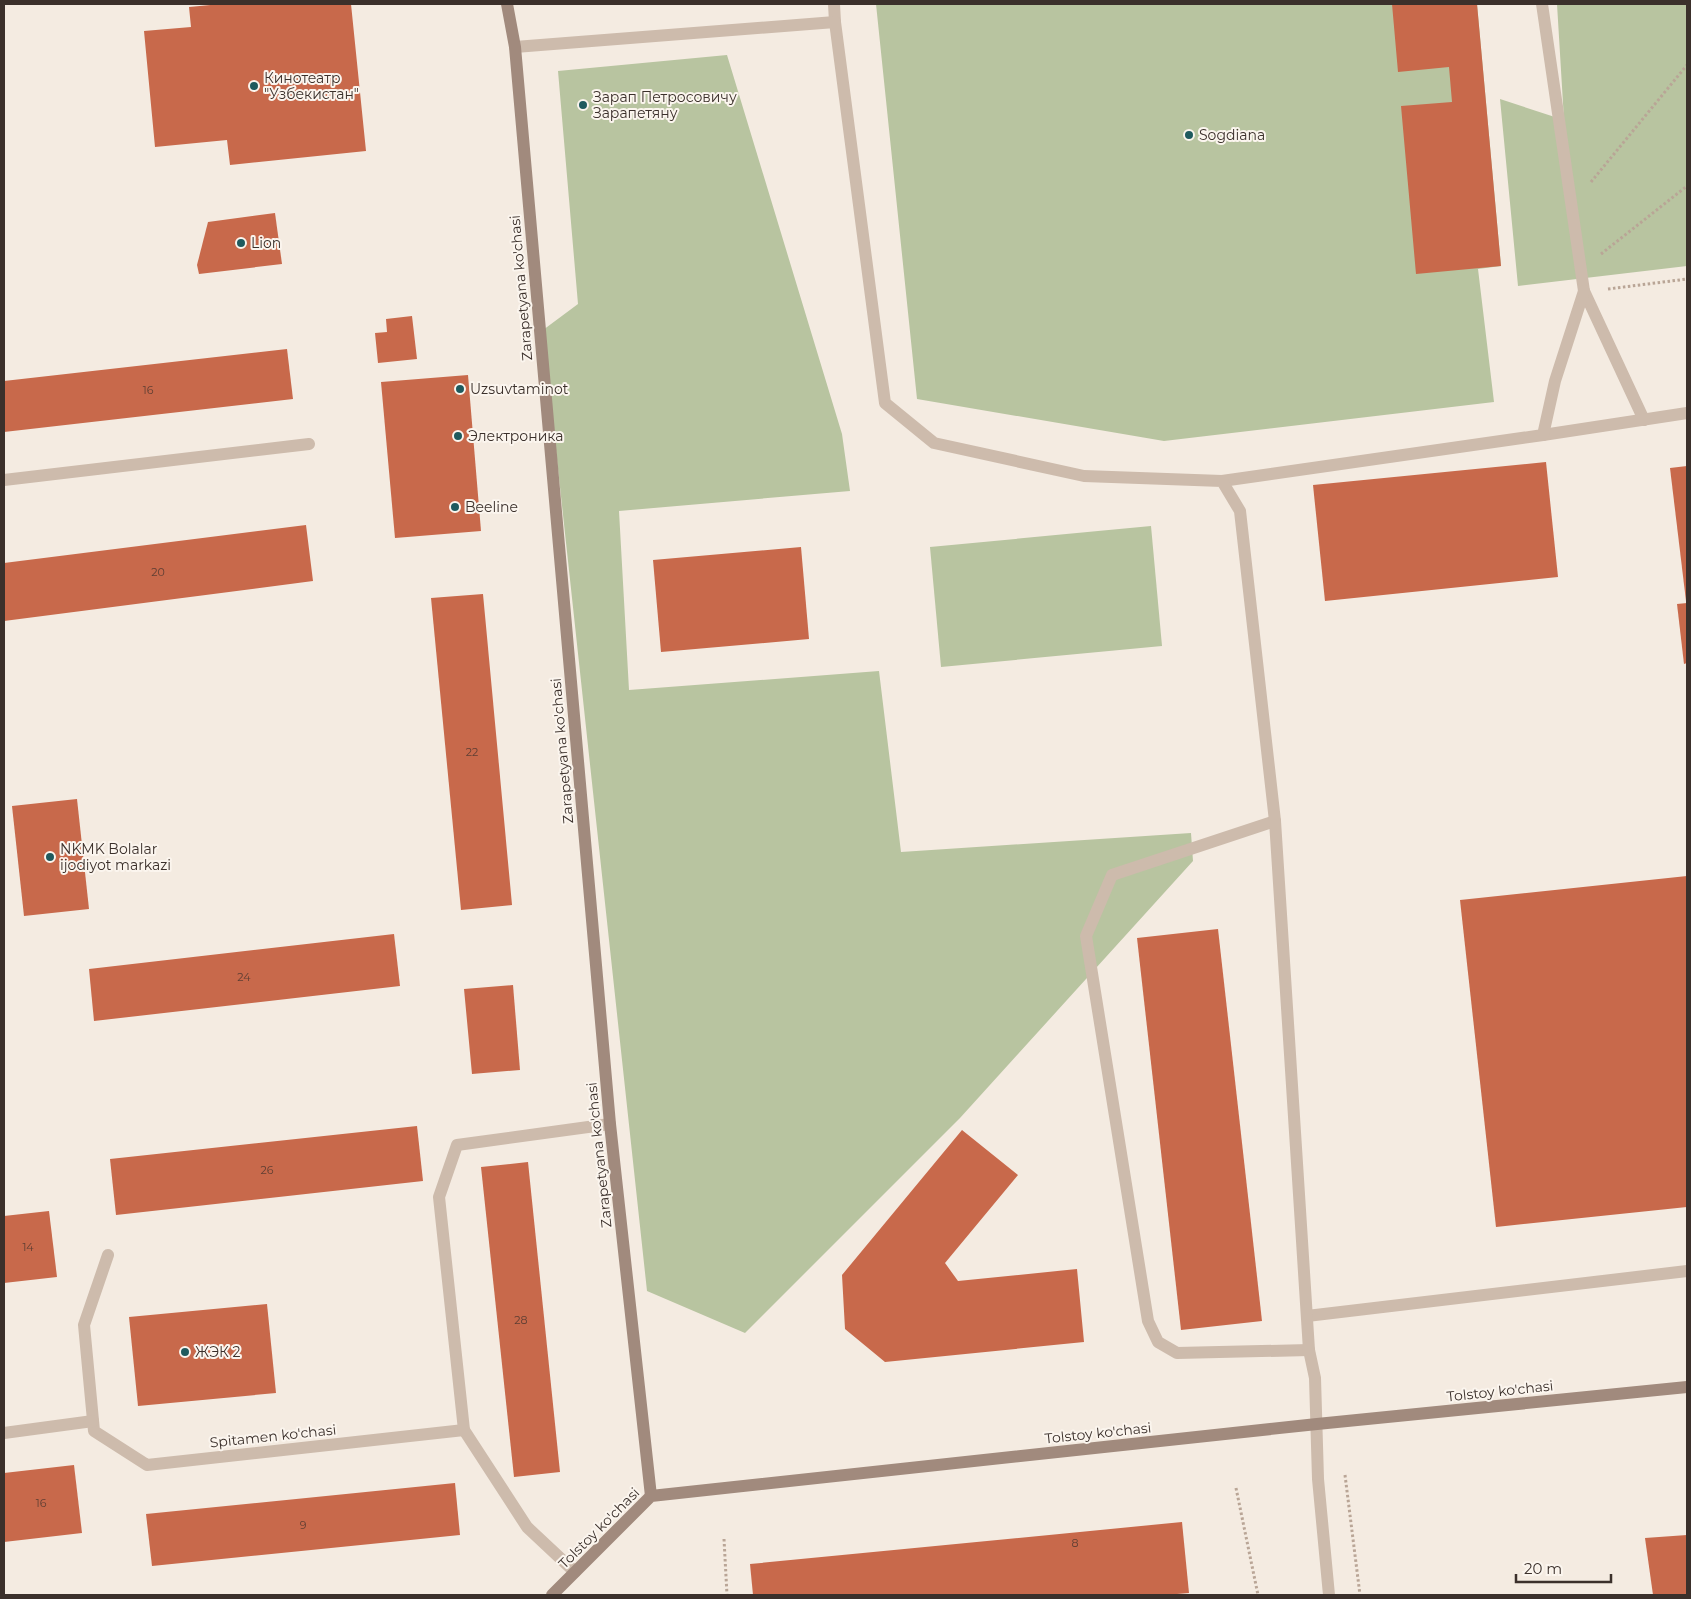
<svg xmlns="http://www.w3.org/2000/svg" width="1691" height="1599" font-family="Montserrat,sans-serif">
	<style>
		.green { fill: #b8c4a0 }
		.building { fill: #c8694b }
		.lines { fill: none; stroke-linecap: round; stroke-linejoin: round }
		.path { stroke: #b9a596; stroke-width: 3; stroke-dasharray: 2.5 2.5; stroke-linecap: butt }
		.lane { stroke: #cdbbac; stroke-width: 12 }
		.street { stroke: #cdbbac; stroke-width: 12 }
		.secondary { stroke: #a18a7d; stroke-width: 12 }
		.poi-dot { fill: #1f5a5e; stroke: #fbf5ee; stroke-width: 2 }
		.labels { text-anchor: middle; dominant-baseline: central; stroke-width: 4; stroke-linejoin: round; paint-order: stroke }
		.number-label { font-size: 11px; fill: #5e3e33 }
		.poi-label { font-size: 14px; fill: #3b302b; stroke: #fbf5ee; text-anchor: start }
		.street-label { font-size: 14px; fill: #3b302b; stroke: #fbf5ee }
	</style>
	<rect width="100%" height="100%" fill="#f4ebe1"/>
	<g class="green">
		<path d="M876,4H1477L1501,266L1478,269L1494,402L1164,441L917,399Z"/>
		<path d="M1557,4H1687V266L1518,286L1500,99L1564,120Z"/>
		<path d="M727,55L842,434L850,491L619,511L629,690L879,671L901,852L1191,833L1193,861L960,1118L745,1333L647,1291L543,330L578,304L558,71Z"/>
		<path d="M1151,526L1162,646L941,667L930,547Z"/>
	</g>
	<g class="building">
		<path d="M221,4H351L366,151L230,165L227,140L155,147L144,31L191,27L189,7Z"/>
		<path d="M1392,4H1477L1501,266L1416,274L1401,106L1452,102L1449,67L1398,72Z"/>
		<path d="M275,213L282,264L199,274L197,265L208,222Z"/>
		<path d="M412,316L417,359L378,363L375,333L387,332L386,319Z"/>
		<path d="M287,349L293,399L4,432V381Z"/>
		<path d="M468,375L481,531L395,538L381,382Z"/>
		<path d="M1546,462L1558,577L1325,601L1313,485Z"/>
		<path d="M1687,466V601H1686L1670,468Z"/>
		<path d="M306,525L313,581L4,621V563Z"/>
		<path d="M801,547L809,639L661,652L653,560Z"/>
		<path d="M483,594L512,905L461,910L431,598Z"/>
		<path d="M1687,603V663L1684,664L1677,604Z"/>
		<path d="M77,799L89,909L24,916L12,806Z"/>
		<path d="M1687,876V1207L1496,1227L1460,900Z"/>
		<path d="M1218,929L1262,1321L1181,1330L1137,938Z"/>
		<path d="M394,934L400,986L94,1021L89,969Z"/>
		<path d="M513,985L520,1070L472,1074L464,989Z"/>
		<path d="M417,1126L423,1181L116,1215L110,1159Z"/>
		<path d="M962,1130L1018,1175L945,1263L958,1281L1077,1269L1084,1342L885,1362L845,1329L842,1275Z"/>
		<path d="M528,1162L560,1472L514,1477L481,1167Z"/>
		<path d="M49,1211L57,1277L4,1283V1216Z"/>
		<path d="M267,1304L276,1393L138,1406L129,1317Z"/>
		<path d="M74,1465L82,1533L4,1542V1473Z"/>
		<path d="M455,1483L460,1535L152,1566L146,1514Z"/>
		<path d="M1182,1522L1189,1593L1165,1595H753L750,1564Z"/>
		<path d="M1687,1535V1595H1653L1645,1538Z"/>
	</g>
	<g class="lines">
		<g class="path">
			<path d="M1591,182L1687,65"/>
			<path d="M1601,254L1687,186"/>
			<path d="M1608,289L1687,279"/>
			<path d="M1345,1475L1360,1595"/>
			<path d="M1236,1488L1258,1595"/>
			<path d="M724,1539L727,1595"/>
		</g>
		<g class="lane">
			<path d="M1542,4L1584,291L1644,420"/>
			<path d="M1543,435L1687,413"/>
			<path d="M1222,481L1543,435L1555,381L1584,291"/>
			<path d="M1275,821L1112,875L1086,936L1148,1321L1158,1342L1177,1353L1309,1350"/>
			<path d="M1307,1316L1687,1271"/>
		</g>
		<g class="street">
			<path d="M834,4L835,22"/>
			<path d="M515,47L835,22L885,403L934,443L1084,476L1222,481L1240,511L1275,821L1309,1350L1315,1378L1318,1479L1329,1595"/>
			<path d="M4,480L309,444"/>
			<path d="M108,1255L84,1325L94,1431L147,1465L464,1430"/>
			<path d="M4,1433L93,1421"/>
			<path d="M575,1572L527,1527L464,1430L439,1197L457,1145L610,1124"/>
		</g>
		<g class="secondary">
			<path d="M507,4L515,47L610,1124L651,1496"/>
			<path d="M552,1595L651,1496L1317,1424L1687,1387"/>
		</g>
	</g>
	<g class="poi-dot">
		<circle cx="254" cy="86" r="5"/>
		<circle cx="583" cy="105" r="5"/>
		<circle cx="1189" cy="135" r="5"/>
		<circle cx="241" cy="243" r="5"/>
		<circle cx="460" cy="389" r="5"/>
		<circle cx="458" cy="436" r="5"/>
		<circle cx="455" cy="507" r="5"/>
		<circle cx="50" cy="857" r="5"/>
		<circle cx="185" cy="1352" r="5"/>
	</g>
	<g class="labels">
		<g class="number-label">
			<text x="148" y="390">16</text>
			<text x="158" y="572">20</text>
			<text x="472" y="752">22</text>
			<text x="244" y="977">24</text>
			<text x="267" y="1170">26</text>
			<text x="28" y="1247">14</text>
			<text x="521" y="1320">28</text>
			<text x="41" y="1503">16</text>
			<text x="303" y="1525">9</text>
			<text x="1075" y="1543">8</text>
		</g>
		<g class="poi-label">
			<text x="264" y="78">Кинотеатр<tspan x="264" dy="16">"Узбекистан"</tspan></text>
			<text x="593" y="97">Зарап Петросовичу<tspan x="593" dy="16">Зарапетяну</tspan></text>
			<text x="1199" y="135">Sogdiana</text>
			<text x="251" y="243">Lion</text>
			<text x="470" y="389">Uzsuvtaminot</text>
			<text x="468" y="436">Электроника</text>
			<text x="465" y="507">Beeline</text>
			<text x="60" y="849">NKMK Bolalar<tspan x="60" dy="16">ijodiyot markazi</tspan></text>
			<text x="195" y="1352">ЖЭК 2</text>
		</g>
		<g class="street-label">
			<text transform="translate(521 288) rotate(-95)">Zarapetyana ko'chasi</text>
			<text transform="translate(562 751) rotate(-95)">Zarapetyana ko'chasi</text>
			<text transform="translate(599 1155) rotate(-96)">Zarapetyana ko'chasi</text>
			<text transform="translate(1500 1391) rotate(-6)">Tolstoy ko'chasi</text>
			<text transform="translate(1098 1433) rotate(-6)">Tolstoy ko'chasi</text>
			<text transform="translate(273 1436) rotate(-6)">Spitamen ko'chasi</text>
			<text transform="translate(599 1528) rotate(-45)">Tolstoy ko'chasi</text>
		</g>
	</g>
	<rect width="1691" height="1599" fill="none" stroke="#3b302b" stroke-width="10"/>
	<path d="M1516 1574v8h95v-8" fill="none" stroke="#3b302b" stroke-width="2.5"/>
	<text x="1524" y="1574" font-size="15" fill="#3b302b" stroke="#fbf5ee" stroke-width="4" paint-order="stroke">20 m</text>
</svg>
